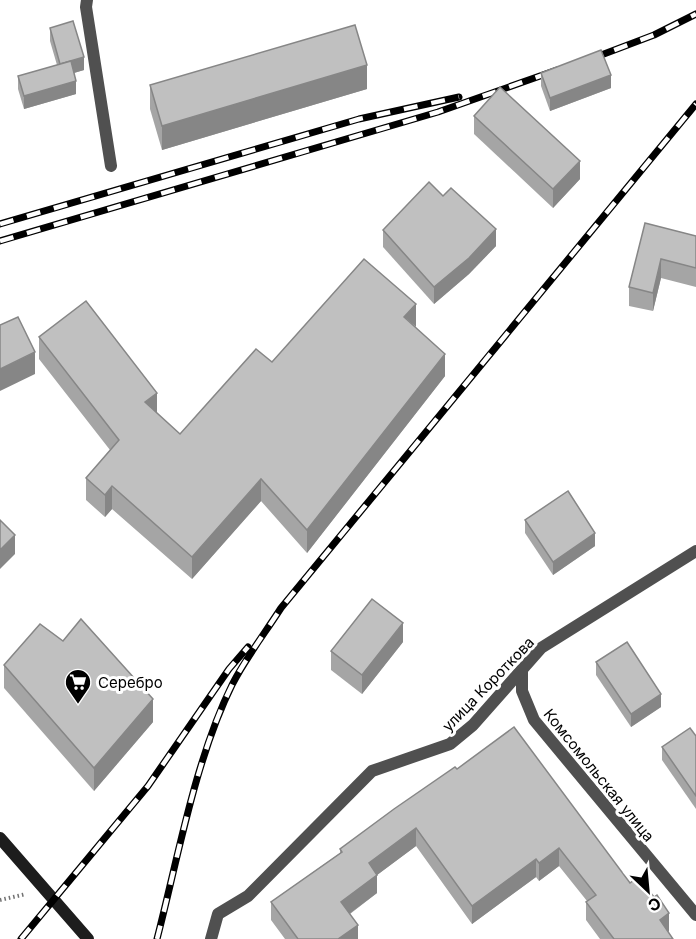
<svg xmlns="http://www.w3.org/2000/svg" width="696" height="939" font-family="Inter,sans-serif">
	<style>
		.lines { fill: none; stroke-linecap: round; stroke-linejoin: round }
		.path { stroke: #727272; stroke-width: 4; stroke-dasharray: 1.5 3; stroke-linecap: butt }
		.service { stroke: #505050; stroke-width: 12 }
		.minor { stroke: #505050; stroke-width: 12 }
		.secondary { stroke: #1d1d1d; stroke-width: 12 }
		.rail-casing { stroke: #000; stroke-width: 7 }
		.rail { stroke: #fff; stroke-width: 4.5; stroke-dasharray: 14; stroke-linecap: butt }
		.wall { fill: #a5a5a5 }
		.shaded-wall { fill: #868686 }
		.building { fill: #c0c0c0; stroke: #868686; stroke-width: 1.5 }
		.labels { text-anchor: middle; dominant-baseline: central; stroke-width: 6; stroke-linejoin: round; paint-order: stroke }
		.poi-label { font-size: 15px; fill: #000; stroke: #fff; text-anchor: start }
		.street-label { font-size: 15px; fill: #000; stroke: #fff }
	</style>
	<rect width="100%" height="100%" fill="#fff"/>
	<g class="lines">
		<path class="path" d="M0,900L26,894"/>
		<path class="service" d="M87,0L86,7L111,166"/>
		<g class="minor">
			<path d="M522,672V691L534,720L696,915"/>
			<path d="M211,939L218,914L248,896L372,771L450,744L473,725L541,648L696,551"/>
		</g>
		<path class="secondary" d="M0,838L88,939"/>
		<g class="rail-casing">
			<g id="rail">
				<path d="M588,60L654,35L696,14"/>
				<path d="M0,224L359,119L459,97"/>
				<path d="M0,241L438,112L557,70"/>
				<path d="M21,939L148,786L229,669L248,647"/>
				<path d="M157,939C178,858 195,760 232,685C245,659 265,633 281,608L696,104"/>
			</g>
		</g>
		<use href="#rail" class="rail"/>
	</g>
	<g class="wall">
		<path d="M50,28L84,70L74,73L76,94L24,109L18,89V76L57,65L50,41Z"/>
		<path d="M541,73L611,88L550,111L541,86Z"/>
		<path d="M150,85L367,89L162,150L150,109Z"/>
		<path d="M474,116L580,179L553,208L474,134Z"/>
		<path d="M645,223L696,236V287L661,278L653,311L629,306V287Z"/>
		<path d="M383,230L496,246L469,274L434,304L383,247Z"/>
		<path d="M415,327L445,376L307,553L261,501L192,579L112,509L105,517L86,500V478L110,450L39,359V337L157,414L180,434L272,362Z"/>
		<path d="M525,520L595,546L553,575L525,533Z"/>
		<path d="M403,642L362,694L331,670V651Z"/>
		<path d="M596,662L661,707L631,727L596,675Z"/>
		<path d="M4,665L153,722L94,791L4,688Z"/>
		<path d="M696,736V809L662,760V747Z"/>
		<path d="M457,769L630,883L669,931L668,932L673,939H600L586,920V902L587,901L559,866L539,881L536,877L472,924L416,846L377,875V893L350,914L358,939H285L271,920V902L340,853V849Z"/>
	</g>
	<g class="shaded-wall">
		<path d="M84,57V70L60,77V64Z"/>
		<path d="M367,65V89L162,150V126Z"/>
		<path d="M611,75V88L550,111V98Z"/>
		<path d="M76,81V94L24,109V96Z"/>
		<path d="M580,161V179L553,208V189Z"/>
		<path d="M496,229V246L469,274L434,304V287Z"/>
		<path d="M661,259V278L653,311V293Z"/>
		<path d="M416,304V327L404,317Z"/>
		<path d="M35,352V374L0,391V369Z"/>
		<path d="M445,354V376L307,553V530Z"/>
		<path d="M157,393V415L145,402Z"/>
		<path d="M261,479V501L192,579V557Z"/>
		<path d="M112,486V509L105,517V495Z"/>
		<path d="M595,533V546L553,575V562Z"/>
		<path d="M15,535V554L0,569V550Z"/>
		<path d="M403,623V642L362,694V675Z"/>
		<path d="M661,694V707L631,727V714Z"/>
		<path d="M153,699V722L94,791V768Z"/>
		<path d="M416,828V846L369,881V863Z"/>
		<path d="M559,848V866L539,881V863Z"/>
		<path d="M536,859V877L472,924V906Z"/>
		<path d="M377,875V893L341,920V902Z"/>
		<path d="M669,913V931L660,938V920Z"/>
		<path d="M358,925V939H338Z"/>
	</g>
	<g class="building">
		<path d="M73,21L84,57L60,64L50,28Z"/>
		<path d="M355,25L367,65L162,126L150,85Z"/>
		<path d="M601,50L611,75L550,98L541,73Z"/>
		<path d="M71,61L76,81L24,96L18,76Z"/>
		<path d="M500,87L580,161L553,189L474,116Z"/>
		<path d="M429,182L443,196L451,188L496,229L469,258L434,287L383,230Z"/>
		<path d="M645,223L696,236V268L661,259L653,293L629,287Z"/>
		<path d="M364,259L416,304L404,317L445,354L307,530L261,479L192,557L112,486L105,495L86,478L119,440L39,337L86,301L157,393L145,402L180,434L256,349L272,362Z"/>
		<path d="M18,317L35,352L0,369V325Z"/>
		<path d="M568,491L595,533L553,562L525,520Z"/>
		<path d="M0,520L15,535L0,550Z"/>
		<path d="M372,599L403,623L362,675L331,651Z"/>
		<path d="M81,619L153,699L94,768L4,665L40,624L63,641Z"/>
		<path d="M627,642L661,694L631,714L596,662Z"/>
		<path d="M514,727L630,883L638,877L654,897L657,895L669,913L660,920L673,939H614L586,902L596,895L559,848L539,863L536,859L472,906L416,828L369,863L377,875L341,902L358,925L338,939H298L271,902L342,852L340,849L394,809L455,767L457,769Z"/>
		<path d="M690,728L696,736V796L662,747Z"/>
	</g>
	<defs>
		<g id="supermarket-pin" transform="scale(1.35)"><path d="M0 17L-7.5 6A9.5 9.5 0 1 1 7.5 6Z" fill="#000" stroke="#fff"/><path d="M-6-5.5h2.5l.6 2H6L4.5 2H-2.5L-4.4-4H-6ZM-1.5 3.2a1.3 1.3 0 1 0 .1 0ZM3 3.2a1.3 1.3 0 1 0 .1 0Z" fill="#fff"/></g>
	</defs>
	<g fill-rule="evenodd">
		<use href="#supermarket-pin" x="78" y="682"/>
	</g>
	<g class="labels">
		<g class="poi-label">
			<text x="98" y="682">Серебро</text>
		</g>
		<g class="street-label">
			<text transform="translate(488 684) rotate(-46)">улица Короткова</text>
			<text transform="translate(599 775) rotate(51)">Комсомольская улица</text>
		</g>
	</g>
	<g transform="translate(648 891) rotate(154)" stroke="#ffffff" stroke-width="4.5" paint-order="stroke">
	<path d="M0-4.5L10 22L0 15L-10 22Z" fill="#000000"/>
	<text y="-9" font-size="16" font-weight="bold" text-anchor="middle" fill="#000000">С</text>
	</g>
</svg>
